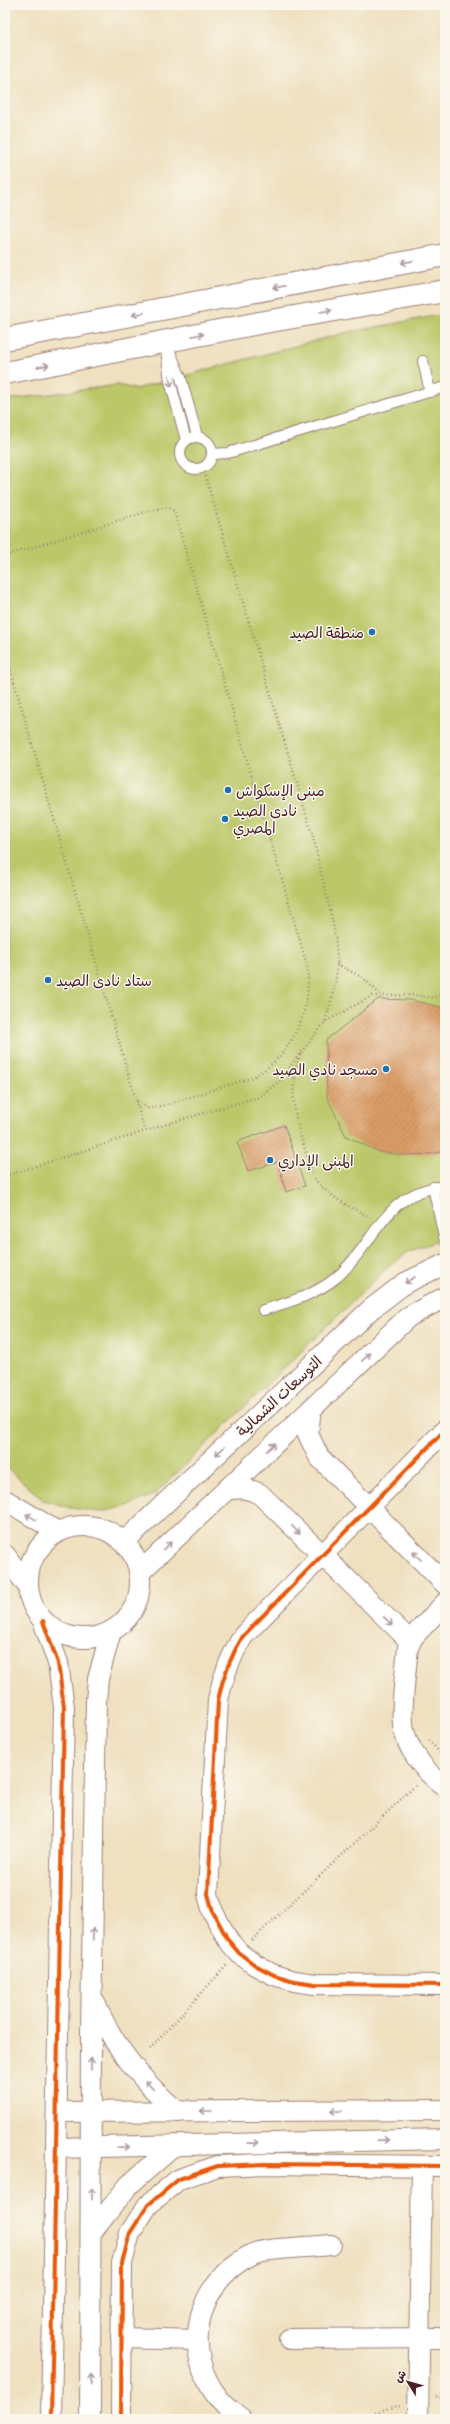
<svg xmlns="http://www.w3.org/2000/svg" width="450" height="2424" font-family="'Patrick Hand','Playpen Sans Arabic',sans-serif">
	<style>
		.garden { fill: #bbc869; stroke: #82744a }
		.building { fill: url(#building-hatch) }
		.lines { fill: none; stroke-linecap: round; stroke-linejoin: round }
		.service-casing { stroke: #9c8076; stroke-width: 12 }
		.minor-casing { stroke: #9c8076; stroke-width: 22 }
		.tertiary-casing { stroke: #9c8076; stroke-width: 24 }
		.path { stroke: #9c8076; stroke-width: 2.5; stroke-dasharray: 1 3; stroke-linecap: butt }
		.service { stroke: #fff; stroke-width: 10 }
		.minor { stroke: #fff; stroke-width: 20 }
		.tertiary { stroke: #fff; stroke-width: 22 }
		.cycleway-casing { stroke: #fbf7ec; stroke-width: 6 }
		.cycleway { stroke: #e8590c; stroke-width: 4 }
		.oneway { stroke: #ae9aa0 }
		.poi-dot { fill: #1f6fb2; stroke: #fbf7ec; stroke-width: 1.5 }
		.labels { text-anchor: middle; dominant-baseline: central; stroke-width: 3; stroke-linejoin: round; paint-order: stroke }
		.poi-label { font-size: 15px; fill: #4a1f2b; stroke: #fbf7ec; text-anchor: start }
		.street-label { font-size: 15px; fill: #4a1f2b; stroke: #fbf7ec }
	</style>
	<defs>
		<pattern id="building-hatch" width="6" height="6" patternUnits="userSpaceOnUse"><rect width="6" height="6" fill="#da9d67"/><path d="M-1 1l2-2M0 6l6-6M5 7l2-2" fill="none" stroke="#b37f55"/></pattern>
	</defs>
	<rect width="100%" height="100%" fill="#fbf7ec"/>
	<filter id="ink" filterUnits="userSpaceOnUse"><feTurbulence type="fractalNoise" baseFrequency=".025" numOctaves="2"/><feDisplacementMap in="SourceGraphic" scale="8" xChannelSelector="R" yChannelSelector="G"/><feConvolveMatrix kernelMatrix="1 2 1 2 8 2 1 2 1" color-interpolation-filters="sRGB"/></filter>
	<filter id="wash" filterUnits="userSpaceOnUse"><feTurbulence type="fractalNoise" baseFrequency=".012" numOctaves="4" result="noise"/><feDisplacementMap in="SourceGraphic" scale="16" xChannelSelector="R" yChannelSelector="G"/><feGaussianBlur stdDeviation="0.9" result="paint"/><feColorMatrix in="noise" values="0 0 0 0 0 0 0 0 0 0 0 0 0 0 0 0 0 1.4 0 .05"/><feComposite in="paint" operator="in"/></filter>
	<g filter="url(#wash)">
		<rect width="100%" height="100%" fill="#efe0c0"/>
		<path class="garden" d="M445,314V1238L408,1252L386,1269L155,1494L128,1506L100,1512L71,1508L43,1500L5,1466V400L118,385L135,389L344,333Z"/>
		<g id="blocks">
			<g class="building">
				<path d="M378,999L410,1000L445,1008V1151L430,1154L403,1155L379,1152L346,1136L327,1097L326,1040Z"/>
				<path d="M284,1125L305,1186L286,1192L278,1162L248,1171L237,1142Z"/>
			</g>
		</g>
	</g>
	<g filter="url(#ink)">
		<use href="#blocks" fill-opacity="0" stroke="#9c8076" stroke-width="1"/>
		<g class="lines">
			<g class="service-casing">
				<g id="service">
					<path d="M165,342L170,381L186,440"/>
					<path d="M168,347L181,378L197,436"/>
					<path d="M423,361L430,392"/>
					<circle cx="196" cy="453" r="16"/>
					<path d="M213,454L228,453L445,387"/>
					<path d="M433,1187L445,1241"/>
					<path d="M263,1310C290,1302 315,1295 337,1277C377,1242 383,1192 445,1186"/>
				</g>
			</g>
			<g class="minor-casing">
				<g id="minor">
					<path d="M311,1409L308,1434L319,1457L445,1584"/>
					<path d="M445,1430L243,1636C230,1657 223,1676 218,1700L208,1894L213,1912L228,1940L239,1953L255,1965L274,1975L294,1981L315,1984L445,1985"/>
					<path d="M226,1490C239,1487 248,1488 260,1494L410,1641"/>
					<path d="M5,1500L58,1532"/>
					<circle cx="84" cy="1582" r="56"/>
					<path d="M124,1542L370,1310L405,1283L445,1264"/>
					<path d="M5,1555L27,1585"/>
					<path d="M139,1573L408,1317L445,1297"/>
					<path d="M445,1603L413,1637L408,1647C406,1672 401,1699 403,1724C405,1747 426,1774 445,1786"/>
					<path d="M43,1621L58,1663L64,1707L51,2419"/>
					<path d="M94,2001C113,2046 141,2081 178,2112"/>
					<path d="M57,2112L445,2110"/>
					<path d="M56,2148L445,2139"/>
					<path d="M91,2233L129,2185L175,2145"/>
					<path d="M121,2338L197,2340"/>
					<path d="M289,2339L445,2338"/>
					<path d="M90,2419L91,2031L96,1701L98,1679L111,1631"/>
					<path d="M121,2419L122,2263L130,2233L148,2205L179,2179L218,2166L264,2164L445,2166"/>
					<path d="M242,2419C178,2378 185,2286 253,2254C264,2248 315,2247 331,2245"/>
					<path d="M418,2419L422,2166"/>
				</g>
			</g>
			<g class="tertiary-casing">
				<g id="tertiary">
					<path d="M5,339L445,255"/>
					<path d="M5,373L259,323L445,291"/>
				</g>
			</g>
			<g class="path">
				<path d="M203,468L315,844C322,883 337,924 337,964C337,984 330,1003 325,1022"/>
				<path d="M5,556L152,510L168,507L174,511L307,965C313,1009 293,1055 253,1077L163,1106L148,1108L137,1101"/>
				<path d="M5,651L145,1131"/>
				<path d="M337,964L363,978L380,994"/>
				<path d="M300,1054C288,1097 294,1115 307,1156C310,1163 311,1176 317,1182C332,1198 351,1208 370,1217"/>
				<path d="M5,1176L183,1119L259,1097L279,1081L325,1022L372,996L415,995L435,998L445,993"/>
				<path d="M429,1740L445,1759"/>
				<path d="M252,1940L417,1784"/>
				<path d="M150,2049L227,1965"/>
				<path d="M436,2396L445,2399"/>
				<path d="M352,2419L400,2405"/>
			</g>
			<use href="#service" class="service"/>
			<use href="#minor" class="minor"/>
			<use href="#tertiary" class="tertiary"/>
			<g class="cycleway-casing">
				<g id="cycleway">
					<path d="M445,1430L243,1636C230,1657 223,1676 218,1700L208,1894L213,1912L228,1940L239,1953L255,1965L274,1975L294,1981L315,1984L445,1985"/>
					<path d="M43,1621L58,1663L64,1707L51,2419"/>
					<path d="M121,2419L122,2263L130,2233L148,2205L179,2179L218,2166L264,2164L445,2166"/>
				</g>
			</g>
			<use href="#cycleway" class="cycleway"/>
		</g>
		<defs><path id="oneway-shaft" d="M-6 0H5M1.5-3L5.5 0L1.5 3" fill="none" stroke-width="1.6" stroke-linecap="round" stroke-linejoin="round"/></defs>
		<g class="oneway">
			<use href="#oneway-shaft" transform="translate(407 262) rotate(169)"/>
			<use href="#oneway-shaft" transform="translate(279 287) rotate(169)"/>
			<use href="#oneway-shaft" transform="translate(326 311) rotate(-10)"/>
			<use href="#oneway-shaft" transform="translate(138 314) rotate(169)"/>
			<use href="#oneway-shaft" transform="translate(198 335) rotate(-11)"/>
			<use href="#oneway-shaft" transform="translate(43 366) rotate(-11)"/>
			<use href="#oneway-shaft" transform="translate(170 381) rotate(77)"/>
			<use href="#oneway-shaft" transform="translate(410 1280) rotate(149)"/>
			<use href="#oneway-shaft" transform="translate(366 1357) rotate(-44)"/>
			<use href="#oneway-shaft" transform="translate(271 1447) rotate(-44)"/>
			<use href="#oneway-shaft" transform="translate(220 1451) rotate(137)"/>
			<use href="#oneway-shaft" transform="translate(31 1517) rotate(-151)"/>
			<use href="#oneway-shaft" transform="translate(296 1530) rotate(46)"/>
			<use href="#oneway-shaft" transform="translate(167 1546) rotate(-44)"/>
			<use href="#oneway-shaft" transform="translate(417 1556) rotate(-135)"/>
			<use href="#oneway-shaft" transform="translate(388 1621) rotate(44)"/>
			<use href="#oneway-shaft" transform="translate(93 1934) rotate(-89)"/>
			<use href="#oneway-shaft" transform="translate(91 2064) rotate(-90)"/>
			<use href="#oneway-shaft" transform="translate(149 2085) rotate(-134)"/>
			<use href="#oneway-shaft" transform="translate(206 2111) rotate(180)"/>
			<use href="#oneway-shaft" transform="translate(336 2111) rotate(180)"/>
			<use href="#oneway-shaft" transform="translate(383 2140) rotate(-1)"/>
			<use href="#oneway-shaft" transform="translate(253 2143) rotate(-1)"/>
			<use href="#oneway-shaft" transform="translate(123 2147) rotate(-2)"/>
			<use href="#oneway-shaft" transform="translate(92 2194) rotate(-90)"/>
			<use href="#oneway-shaft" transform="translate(91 2380) rotate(-89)"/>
		</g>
	</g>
	<g class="poi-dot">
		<circle cx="372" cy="632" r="4"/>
		<circle cx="228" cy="790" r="4"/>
		<circle cx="225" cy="819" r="4"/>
		<circle cx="48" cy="980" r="4"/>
		<circle cx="386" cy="1069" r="4"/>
		<circle cx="270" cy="1160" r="4"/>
	</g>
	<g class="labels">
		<g class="poi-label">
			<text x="364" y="632" text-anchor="end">منطقة الصيد</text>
			<text x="236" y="790">مبنى الإسكواش</text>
			<text x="233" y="810">نادى الصيد<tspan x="233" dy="17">المصري</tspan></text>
			<text x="56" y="980">ستاد نادى الصيد</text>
			<text x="378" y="1069" text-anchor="end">مسجد نادي الصيد</text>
			<text x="278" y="1160">المبنى الإداري</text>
		</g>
		<g class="street-label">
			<text transform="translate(279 1396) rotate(-43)">التوسعات الشمالية</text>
		</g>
	</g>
	<rect width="450" height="2424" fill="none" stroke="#fbf7ec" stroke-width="20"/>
	<g transform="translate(408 2382) rotate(307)" stroke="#fbf7ec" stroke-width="3" paint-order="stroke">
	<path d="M0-3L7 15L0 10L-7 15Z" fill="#4a1f2b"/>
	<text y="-6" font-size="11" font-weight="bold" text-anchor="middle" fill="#4a1f2b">ش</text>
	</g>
</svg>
